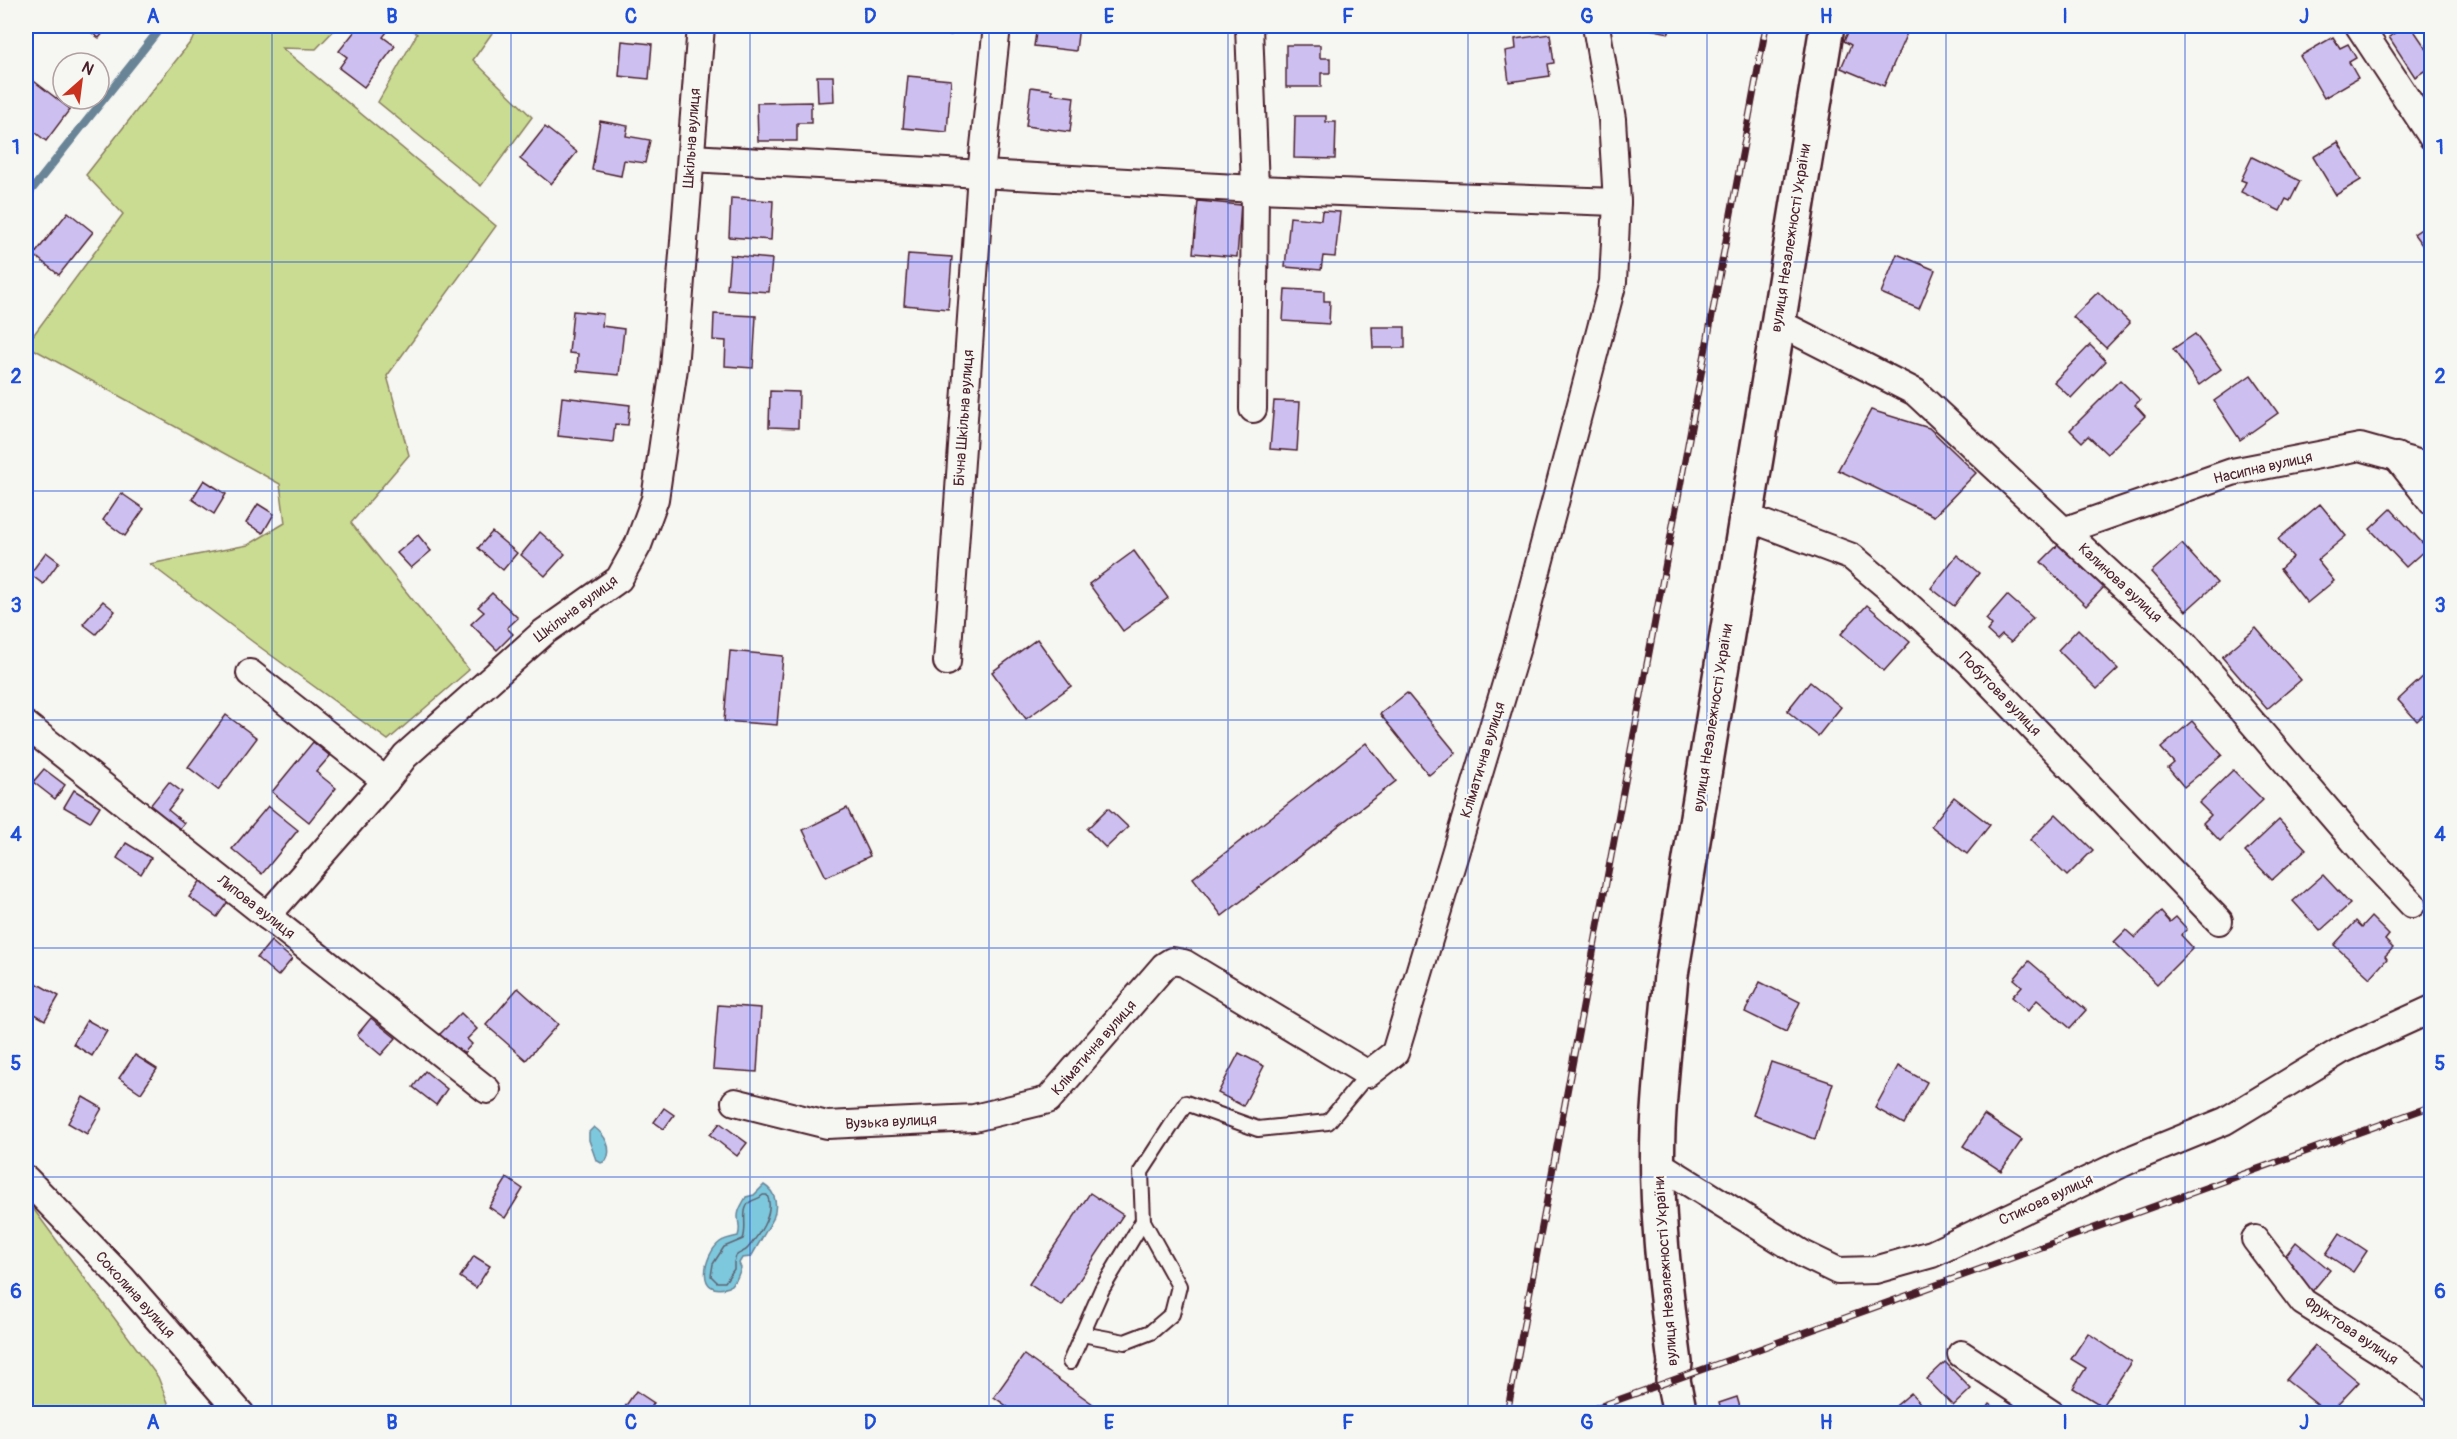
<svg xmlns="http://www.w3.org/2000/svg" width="2457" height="1439" font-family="Pangolin,sans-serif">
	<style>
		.green { fill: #c9dc91; stroke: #8a7e5e; stroke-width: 1.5 }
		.water { fill: #7dc8dd; stroke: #698496; stroke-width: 1.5 }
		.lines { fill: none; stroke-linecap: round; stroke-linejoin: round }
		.shore { stroke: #5e6372; stroke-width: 1.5 }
		.stream { stroke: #698496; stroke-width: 8 }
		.building { fill: #cdc0f1; stroke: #4a1f2b; stroke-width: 1.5 }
		.lane-casing { stroke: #4a1f2b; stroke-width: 18 }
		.street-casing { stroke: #4a1f2b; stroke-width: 30 }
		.secondary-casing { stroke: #4a1f2b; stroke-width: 38 }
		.lane { stroke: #f6f6f2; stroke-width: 14 }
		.street { stroke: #f6f6f2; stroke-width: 26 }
		.secondary { stroke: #f6f6f2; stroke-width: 33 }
		.rail-casing { stroke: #4a1f2b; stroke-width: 7 }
		.rail { stroke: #f6f6f2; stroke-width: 4.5; stroke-dasharray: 14; stroke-linecap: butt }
		.grid { fill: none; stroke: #1d4ed8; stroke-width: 1.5; stroke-opacity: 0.55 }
		.labels { text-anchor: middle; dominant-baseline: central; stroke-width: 5; stroke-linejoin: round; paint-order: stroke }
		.street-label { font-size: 15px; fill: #4a1f2b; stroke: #f6f6f2 }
		.neatline { fill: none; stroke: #1d4ed8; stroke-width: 2 }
		.grid-label { font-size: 20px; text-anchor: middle; font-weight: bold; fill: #1d4ed8 }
	</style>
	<rect width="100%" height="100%" fill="#f6f6f2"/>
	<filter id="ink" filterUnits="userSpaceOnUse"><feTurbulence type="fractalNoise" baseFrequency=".0167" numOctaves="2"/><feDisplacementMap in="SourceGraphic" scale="12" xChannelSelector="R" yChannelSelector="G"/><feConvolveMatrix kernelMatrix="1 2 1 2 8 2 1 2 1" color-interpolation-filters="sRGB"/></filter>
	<g filter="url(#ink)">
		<g class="green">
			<path d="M203,26H338L316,49L282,48L496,226L387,376L409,455L351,523L469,670L388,740L253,642L150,564L248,545L285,523L280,484L26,345L123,214L86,175Z"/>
			<path d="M407,26H497L473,60L532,117L481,186L378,102L417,34Z"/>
			<path d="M26,1199L158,1377L172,1413H26Z"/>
		</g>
		<g class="water">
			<path d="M594,1127C605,1135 613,1148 606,1161L601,1163L596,1160L589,1140V1132Z"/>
			<path d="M764,1185C776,1192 778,1206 773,1219L751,1257L742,1258L739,1263L741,1268L737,1278L729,1287C695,1298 703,1255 720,1242C724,1239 733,1237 738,1236C741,1228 738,1224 738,1216C738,1209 743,1203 746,1197L754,1195Z"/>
		</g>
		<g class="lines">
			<path class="shore" d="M763,1195H767C775,1212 759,1235 748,1248C745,1252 740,1252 736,1256L734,1262V1269L725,1282H717L711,1276L713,1264L724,1247L743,1239C748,1227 740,1210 750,1202C755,1199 759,1199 763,1195Z"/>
			<path class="stream" d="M26,197L162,26"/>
		</g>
		<g class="building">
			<path d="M82,26H109L99,38Z"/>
			<path d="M359,26H387L390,28L383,37L395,46L364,87L339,68L347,57L339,51Z"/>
			<path d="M915,26H952L951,35L914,30Z"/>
			<path d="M1037,26H1079L1076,51L1034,46Z"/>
			<path d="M1634,26H1671L1669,33Z"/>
			<path d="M1851,26H1910L1884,86L1841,68L1851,45L1844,41Z"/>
			<path d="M2407,26H2411L2432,57V66L2415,77L2389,37Z"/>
			<path d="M1550,34L1554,63L1548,64L1550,76L1509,82L1505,51L1516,49L1515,39Z"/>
			<path d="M2333,37L2340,48L2348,44L2356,58L2349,62L2358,78L2324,98L2300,56Z"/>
			<path d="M622,41L652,44L649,79L619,76Z"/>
			<path d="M1286,45H1320V58H1330V73H1321V87H1286Z"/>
			<path d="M26,75L70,109L46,141L26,125Z"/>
			<path d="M817,76H833L834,101L818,102Z"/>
			<path d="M908,76L951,80L947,132L903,128Z"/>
			<path d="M1031,87L1052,90V94L1074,97L1070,132L1026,126Z"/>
			<path d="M811,102V123H797V141H758L757,103Z"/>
			<path d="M1295,116H1326V122H1336L1335,159L1294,158Z"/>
			<path d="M600,121L628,126L626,136L650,140L645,163L624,160L621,176L592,170Z"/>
			<path d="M545,127L577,152L551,184L520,159Z"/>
			<path d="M2338,142L2361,180L2336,195L2313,157Z"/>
			<path d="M2252,157L2300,181L2290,201L2286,199L2280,211L2241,192L2246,182L2241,180Z"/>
			<path d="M731,198L773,201L771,240L729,237Z"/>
			<path d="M1198,201L1241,205L1237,257L1193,253Z"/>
			<path d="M1322,211L1340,212L1335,257L1323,256L1321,270L1285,267L1290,217L1321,220Z"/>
			<path d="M68,212L93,232L59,275L34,255Z"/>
			<path d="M2432,222V259L2414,234Z"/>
			<path d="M908,254L952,257L948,309L904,305Z"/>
			<path d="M1897,254L1935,270L1919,309L1881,293Z"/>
			<path d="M730,255L772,259L769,292L727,289Z"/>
			<path d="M1285,289L1324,291V301H1330L1329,324L1283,321Z"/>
			<path d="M2098,292L2130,323L2106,348L2073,317Z"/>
			<path d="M573,311L603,314L602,326L624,329L619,375L577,371L578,354L569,353Z"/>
			<path d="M714,314L756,316L753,368L725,366L726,341L713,340Z"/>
			<path d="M1372,327H1405V348H1373Z"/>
			<path d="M2195,334L2221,369L2199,385L2173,349Z"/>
			<path d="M2090,345L2106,361L2071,398L2054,382Z"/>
			<path d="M2251,375L2278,413L2240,440L2214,401Z"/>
			<path d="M2120,380L2140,400L2135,405L2145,416L2107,454L2088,436L2082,442L2070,430Z"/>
			<path d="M770,391L799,392L798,428L769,427Z"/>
			<path d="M562,397L630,405L628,425L615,424L613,442L558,436Z"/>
			<path d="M1274,401L1300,402L1297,451L1270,449Z"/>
			<path d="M1871,410L1929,428L1976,473L1934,516L1838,470Z"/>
			<path d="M204,480L226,494L214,514L192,499Z"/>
			<path d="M121,493L144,509L125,536L103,520Z"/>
			<path d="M258,504L274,514L263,533L246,523Z"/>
			<path d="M2320,504L2346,536L2317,560L2334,581L2307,603L2280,569L2293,557L2278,539Z"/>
			<path d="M2391,509L2427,548L2406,567L2370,529Z"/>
			<path d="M492,532L517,553L503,570L478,548Z"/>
			<path d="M540,532L565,554L545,576L521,555Z"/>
			<path d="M418,535L431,551L411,568L397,553Z"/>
			<path d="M2060,543L2104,587L2086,606L2041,562Z"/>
			<path d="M2182,544L2217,583L2186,611L2151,572Z"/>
			<path d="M1134,551L1168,598L1123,631L1089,584Z"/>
			<path d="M46,552L59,562L43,584L30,574Z"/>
			<path d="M1957,555L1979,573L1954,606L1931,588Z"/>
			<path d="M492,593L518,618L507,628L513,634L497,650L471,624L484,612L478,607Z"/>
			<path d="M2007,595L2033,618L2011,642L2002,635L1997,640L1987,631L1992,625L1986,619Z"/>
			<path d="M103,601L115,611L96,634L83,624Z"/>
			<path d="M1867,605L1910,642L1884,671L1841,634Z"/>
			<path d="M2256,628L2301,680L2267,709L2222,657Z"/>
			<path d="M2078,629L2118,669L2097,689L2058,650Z"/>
			<path d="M1037,639L1071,686L1026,719L992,672Z"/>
			<path d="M730,651L783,656L777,725L724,721Z"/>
			<path d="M2427,673L2432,678V707L2417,721L2398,700Z"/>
			<path d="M1810,682L1841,707L1818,736L1787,711Z"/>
			<path d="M1407,693L1456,753L1429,775L1380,714Z"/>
			<path d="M226,715L257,738L218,790L188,767Z"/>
			<path d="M2192,721L2222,755L2184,787L2168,768L2174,763L2161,748Z"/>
			<path d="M313,742L330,756L316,772L336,788L309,822L272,792Z"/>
			<path d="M1366,743L1396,781L1222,916L1193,878Z"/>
			<path d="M44,769L65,785L55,799L33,782Z"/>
			<path d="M2233,770L2263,800L2220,841L2203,823L2211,815L2199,803Z"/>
			<path d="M169,782L182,792L168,810L184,823L175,835L145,812Z"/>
			<path d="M74,790L100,806L90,822L64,807Z"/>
			<path d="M1954,797L1990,825L1967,854L1931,826Z"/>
			<path d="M268,806L298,830L262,874L232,849Z"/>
			<path d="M847,808L870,856L826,877L803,830Z"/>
			<path d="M1108,808L1128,827L1106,848L1087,829Z"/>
			<path d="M2056,814L2093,850L2067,876L2030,840Z"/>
			<path d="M2279,820L2306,849L2272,880L2245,852Z"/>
			<path d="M126,843L151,858L141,874L117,858Z"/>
			<path d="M2323,875L2350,904L2320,931L2293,901Z"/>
			<path d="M201,880L229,900L217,917L189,897Z"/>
			<path d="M2161,912L2170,922L2176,917L2187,929L2181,935L2193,948L2157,984L2114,942L2126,930L2135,938Z"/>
			<path d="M2371,917L2389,935L2385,940L2393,948L2385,956L2387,959L2370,978L2334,945L2356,921L2362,927Z"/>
			<path d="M271,941L292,959L278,976L257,958Z"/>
			<path d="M2029,961L2086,1010L2070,1028L2037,1000L2028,1011L2012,997L2022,986L2014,979Z"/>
			<path d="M1760,982L1800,1002L1786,1032L1745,1012Z"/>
			<path d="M36,983L59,996L45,1020L26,1009V1002Z"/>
			<path d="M518,988L558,1024L526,1060L486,1025Z"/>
			<path d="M718,1005L761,1008L757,1072L713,1069Z"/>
			<path d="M461,1013L477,1029L467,1039L472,1044L461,1056L439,1035Z"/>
			<path d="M371,1018L396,1038L381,1055L357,1035Z"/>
			<path d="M87,1020L107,1031L92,1056L73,1044Z"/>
			<path d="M1239,1053L1264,1066L1243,1106L1218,1093Z"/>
			<path d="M135,1055L157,1069L141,1093L119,1078Z"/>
			<path d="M1771,1062L1833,1083L1815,1139L1753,1115Z"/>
			<path d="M1898,1066L1927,1082L1904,1124L1875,1108Z"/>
			<path d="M425,1071L447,1089L436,1105L413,1087Z"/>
			<path d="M83,1097L102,1108L87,1134L68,1123Z"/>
			<path d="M664,1108L674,1115L664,1129L654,1122Z"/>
			<path d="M1984,1115L2022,1140L2001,1171L1963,1146Z"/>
			<path d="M720,1123L747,1143L737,1156L710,1135Z"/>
			<path d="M507,1178L523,1189L505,1218L489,1207Z"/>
			<path d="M1090,1193L1123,1215L1062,1306L1029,1284Z"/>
			<path d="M2340,1233L2367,1251L2353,1272L2326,1254Z"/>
			<path d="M2296,1242L2330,1270L2309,1295L2279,1264Z"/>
			<path d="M474,1256L490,1266L476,1288L460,1277Z"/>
			<path d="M2088,1333L2131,1362L2102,1406L2073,1388L2086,1368L2071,1359Z"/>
			<path d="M2315,1346L2359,1382L2329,1414L2286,1380Z"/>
			<path d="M1024,1355L1107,1414H1018L994,1397Z"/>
			<path d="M1945,1362L1971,1389L1953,1406L1927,1379Z"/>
			<path d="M636,1391L654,1403L646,1414H620Z"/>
			<path d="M1911,1393L1930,1414H1892L1890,1411Z"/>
			<path d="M1737,1397L1742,1414H1722L1719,1403Z"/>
			<path d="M1990,1404L2004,1414H1983Z"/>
		</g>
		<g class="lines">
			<g class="lane-casing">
				<g id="lane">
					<path d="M1082,1334L1125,1342L1151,1332L1172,1314L1179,1286L1143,1221"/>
					<path d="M1070,1362L1102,1289L1143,1221L1141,1172L1186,1103L1258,1129L1328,1122L1368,1074"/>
				</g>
			</g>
			<g class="street-casing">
				<g id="street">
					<path d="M1249,26L1255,189L1253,409"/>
					<path d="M2359,26L2432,137"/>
					<path d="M691,158L1255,189L1617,202"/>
					<path d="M1777,322L1915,392L2183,642L2367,856L2412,904"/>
					<path d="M2396,456L2432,502"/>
					<path d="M1746,517L1852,557L1889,588L1970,662L2219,921"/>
					<path d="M2063,531L2232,472L2360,447L2432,467"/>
					<path d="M947,662L981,174L997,26"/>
					<path d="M250,673L386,781"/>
					<path d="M26,725L487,1090"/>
					<path d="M267,916L386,781L405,756L544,632L619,579L638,545L655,499L674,368L701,26"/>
					<path d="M735,1102L827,1125L974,1118L1048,1100L1164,966L1172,961L1184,963L1368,1074L1395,1053L1517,647L1613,282L1617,202L1612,119L1596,26"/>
					<path d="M1659,1164L1803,1254L1838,1271L1875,1270L1932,1254L2134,1158L2225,1121L2342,1050L2432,1009"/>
					<path d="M26,1179L122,1278L241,1414"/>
					<path d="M2255,1239L2303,1302L2387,1355L2432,1388"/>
					<path d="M1961,1354L2052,1414"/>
				</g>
			</g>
			<g class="secondary-casing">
				<path id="secondary" d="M1680,1414L1673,1380L1675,1363C1665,1287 1655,1207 1658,1130C1660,1078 1667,1026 1671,975L1827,26"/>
			</g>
			<use href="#lane" class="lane"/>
			<use href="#street" class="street"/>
			<use href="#secondary" class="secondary"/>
			<g class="rail-casing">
				<g id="rail">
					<path d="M1507,1414L1766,26"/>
					<path d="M1579,1414L2432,1106"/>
				</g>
			</g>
			<use href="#rail" class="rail"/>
		</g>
	</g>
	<path class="grid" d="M272,26V1414M511,26V1414M750,26V1414M989,26V1414M1228,26V1414M1468,26V1414M1707,26V1414M1946,26V1414M2185,26V1414M26,262H2432M26,491H2432M26,720H2432M26,948H2432M26,1177H2432"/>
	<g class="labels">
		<g class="street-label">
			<text transform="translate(692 138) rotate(-86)">Шкільна вулиця</text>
			<text transform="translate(1791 238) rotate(-81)">вулиця Незалежності України</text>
			<text transform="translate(964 418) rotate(-86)">Бічна Шкільна вулиця</text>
			<text transform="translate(2263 468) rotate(-13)">Насипна вулиця</text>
			<text transform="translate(2120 583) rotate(43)">Калинова вулиця</text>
			<text transform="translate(576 609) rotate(-37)">Шкільна вулиця</text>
			<text transform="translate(2000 694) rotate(46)">Побутова вулиця</text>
			<text transform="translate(1713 718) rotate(-81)">вулиця Незалежності України</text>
			<text transform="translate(1483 760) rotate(-73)">Кліматична вулиця</text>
			<text transform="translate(256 907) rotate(38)">Липова вулиця</text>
			<text transform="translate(1094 1048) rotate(-49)">Кліматична вулиця</text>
			<text transform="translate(891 1122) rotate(-3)">Вузька вулиця</text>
			<text transform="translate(2046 1200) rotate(-25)">Стикова вулиця</text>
			<text transform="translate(1666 1271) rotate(-94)">вулиця Незалежності України</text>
			<text transform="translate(135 1295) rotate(48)">Соколина вулиця</text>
			<text transform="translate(2351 1331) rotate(34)">Фруктова вулиця</text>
		</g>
	</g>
	<rect width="2457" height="1439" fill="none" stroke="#f6f6f2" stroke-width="66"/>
	<g transform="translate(81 81) rotate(28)"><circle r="28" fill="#f6f6f2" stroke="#b1a0a2" stroke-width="1.5"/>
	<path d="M0-4.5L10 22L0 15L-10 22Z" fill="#c8321e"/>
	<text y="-9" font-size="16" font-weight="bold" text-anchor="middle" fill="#4a1f2b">N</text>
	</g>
	<rect x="33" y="33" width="2391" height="1373" class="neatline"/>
	<g class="grid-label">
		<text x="153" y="23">A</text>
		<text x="392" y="23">B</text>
		<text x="631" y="23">C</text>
		<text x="870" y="23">D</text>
		<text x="1109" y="23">E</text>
		<text x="1348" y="23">F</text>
		<text x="1587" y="23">G</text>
		<text x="1826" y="23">H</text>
		<text x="2065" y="23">I</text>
		<text x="2304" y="23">J</text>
		<text x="16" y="154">1</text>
		<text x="2440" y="154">1</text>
		<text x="16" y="383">2</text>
		<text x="2440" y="383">2</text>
		<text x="16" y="612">3</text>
		<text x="2440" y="612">3</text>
		<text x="16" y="841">4</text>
		<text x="2440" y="841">4</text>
		<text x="16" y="1070">5</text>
		<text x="2440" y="1070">5</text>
		<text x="16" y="1298">6</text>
		<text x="2440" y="1298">6</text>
		<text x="153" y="1429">A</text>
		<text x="392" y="1429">B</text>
		<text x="631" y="1429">C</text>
		<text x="870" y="1429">D</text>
		<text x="1109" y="1429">E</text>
		<text x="1348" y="1429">F</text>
		<text x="1587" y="1429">G</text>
		<text x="1826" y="1429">H</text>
		<text x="2065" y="1429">I</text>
		<text x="2304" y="1429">J</text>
	</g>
</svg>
